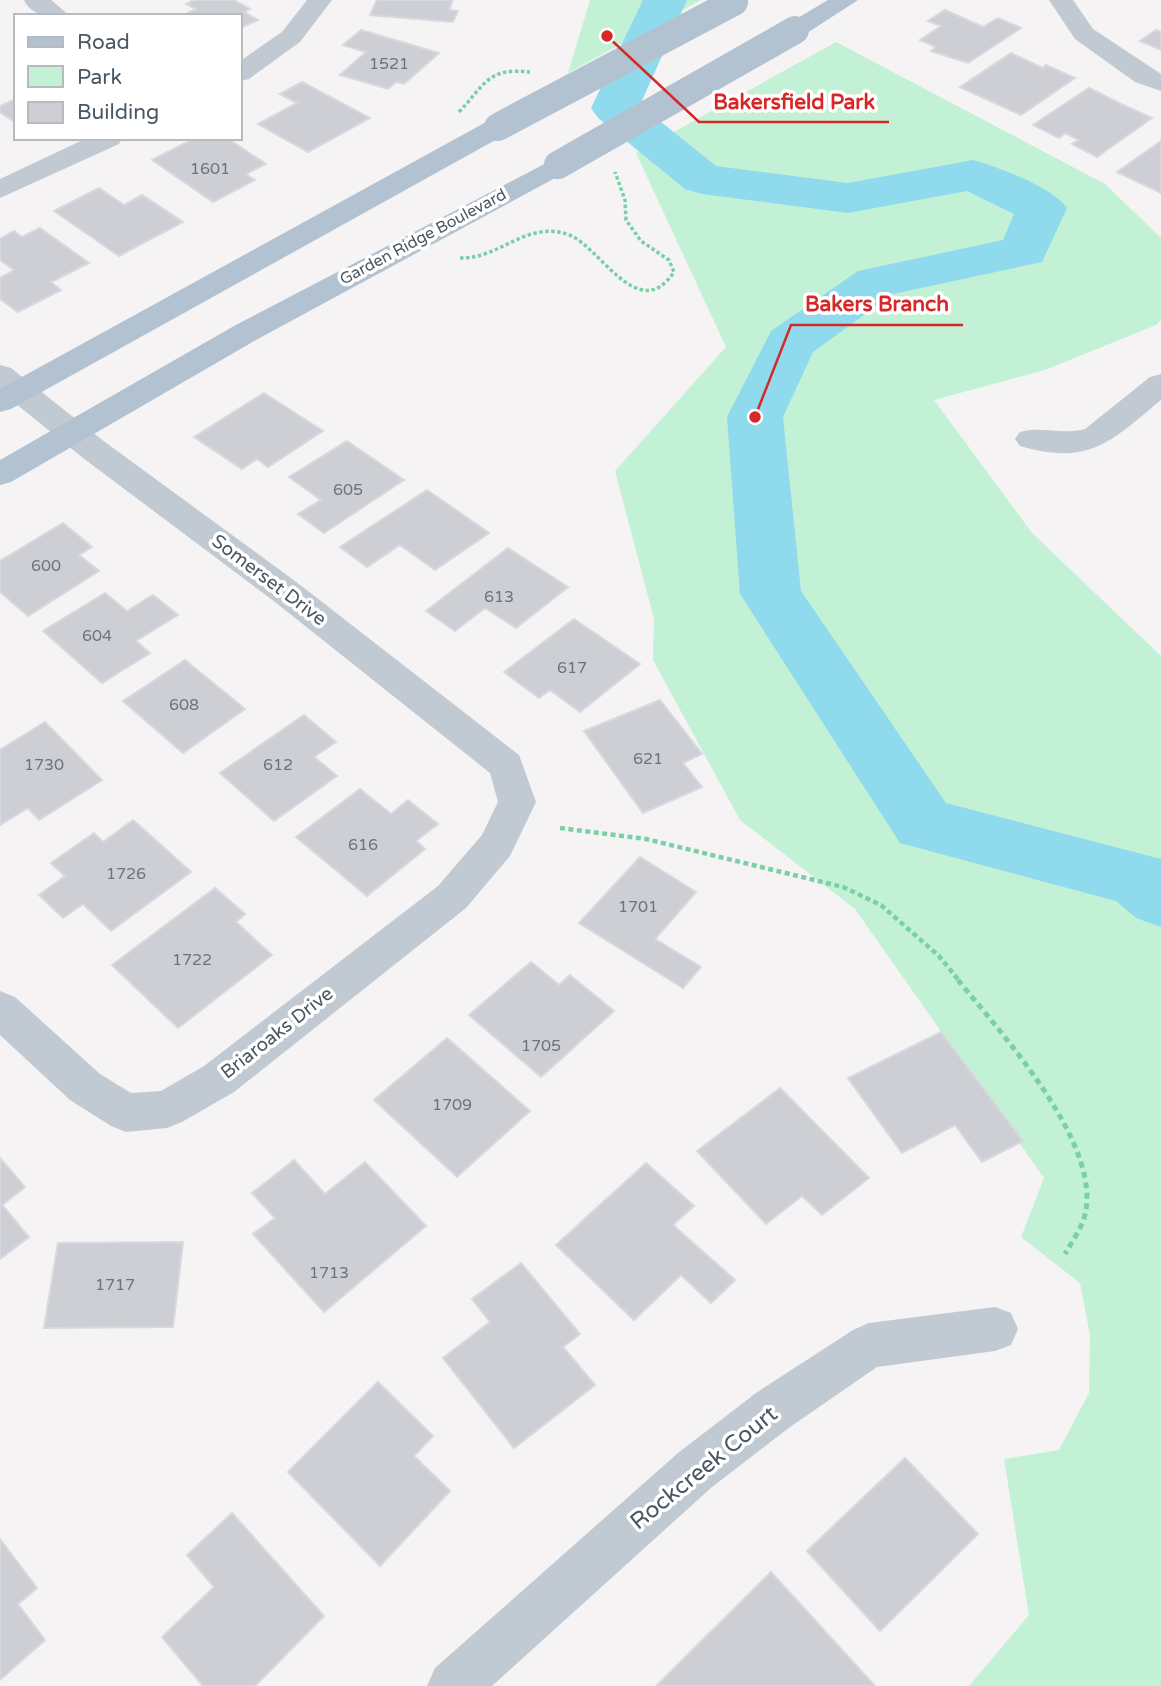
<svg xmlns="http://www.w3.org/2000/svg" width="1161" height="1686" font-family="'Varela Round',sans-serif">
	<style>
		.green { fill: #c3f1d5 }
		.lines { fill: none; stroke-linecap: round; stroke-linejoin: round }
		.river { fill: #90daee; fill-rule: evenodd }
		.building { fill: #cdcfd5; stroke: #d7d9de; stroke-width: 2 }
		.path-far2 { stroke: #7ad0a6; stroke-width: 3.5; stroke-dasharray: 3.5 2.5; stroke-linecap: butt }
		.path-far1 { stroke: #7ad0a6; stroke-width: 4.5; stroke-dasharray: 5 3.5; stroke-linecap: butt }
		.path { stroke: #7ad0a6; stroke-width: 5; stroke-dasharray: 6 4.5; stroke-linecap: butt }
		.minor { fill: #c1cad2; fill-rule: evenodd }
		.major { fill: #b3c2d1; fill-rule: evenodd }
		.major-bridge { stroke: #b3c2d1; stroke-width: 28 }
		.labels { text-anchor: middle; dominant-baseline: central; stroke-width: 7; stroke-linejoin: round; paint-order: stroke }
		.number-label { font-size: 16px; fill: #6b747e }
		.far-street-label { font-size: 16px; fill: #4a5661; stroke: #fff }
		.street-label { font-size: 19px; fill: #4a5661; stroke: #fff }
		.near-street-label { font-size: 23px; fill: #4a5661; stroke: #fff }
		.leader { fill: none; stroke: #d62828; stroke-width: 2.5 }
		.callout-dot { fill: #d62828; stroke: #fff; stroke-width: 2.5 }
		.callout-label { font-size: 21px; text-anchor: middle; font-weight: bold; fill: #d62828; stroke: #fff; stroke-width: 7; stroke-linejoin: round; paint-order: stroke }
	</style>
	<rect width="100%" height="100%" fill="#f5f3f3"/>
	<g class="green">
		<path d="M590,0H701L568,73Z"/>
		<path d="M836,42L1105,184L1161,238V320L1156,325L1045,370L934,400L1032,533L1161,656V1686H969L1029,1615L1004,1459L1059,1450L1089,1393L1090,1335L1080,1283L1021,1237L1044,1178L855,909L740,820L653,660L654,619L615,471L726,347L636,153Z"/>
	</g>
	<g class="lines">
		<path class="river" d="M643,0H687L640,105L716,166L848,183L973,160C998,167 1052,187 1067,208L1042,262L893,294L813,352L783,417L801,591L946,803L1161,859V927L1136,918L1116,901L900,843L740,594L727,417L771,331L858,271L1003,240L1014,214L967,191L848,213L702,194L685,189L598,118L591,108Z"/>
	</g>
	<g class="building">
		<path d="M194,0H234L250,9L244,12L258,20L240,28V16H182L196,9L186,4Z"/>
		<path d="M377,0H453L449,10L458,11L453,22L370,15Z"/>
		<path d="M945,10L983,27L998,18L1021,28L968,63L931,51L936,47L920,40L941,26L928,21Z"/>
		<path d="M361,30L439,53L404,84L396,82L388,89L340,75L366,52L343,45Z"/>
		<path d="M1156,30L1161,32V50L1140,41Z"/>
		<path d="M1011,53L1043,68L1046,65L1075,78L1021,115L960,87Z"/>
		<path d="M302,82L370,118L308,152L258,124L297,103L280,94Z"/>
		<path d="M1089,88L1119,103L1152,118L1097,157L1072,144L1079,140L1065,133L1059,138L1033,125Z"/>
		<path d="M16,99V123L0,112V106Z"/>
		<path d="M195,138H227L266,164L246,174L255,180L213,202L152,160Z"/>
		<path d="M1161,141V193L1117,172Z"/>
		<path d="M99,188L124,205L142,195L183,222L119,256L54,211Z"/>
		<path d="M40,228L89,263L51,282L61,290L18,312L0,299V278L14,270L0,260V239L14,231L22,237Z"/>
		<path d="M264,393L323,431L268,467L257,459L242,469L194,437Z"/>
		<path d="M347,441L404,480L324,533L298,514L321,500L289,477Z"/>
		<path d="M427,490L489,533L435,570L400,545L367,567L340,547Z"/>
		<path d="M63,523L92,547L79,555L99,571L28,616L0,592V561Z"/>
		<path d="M508,548L568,587L516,628L485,608L455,631L426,611Z"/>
		<path d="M105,593L127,611L153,595L178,615L136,641L150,653L102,683L43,631Z"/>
		<path d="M574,619L640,664L580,712L550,690L539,698L504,672Z"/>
		<path d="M185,660L245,709L183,753L123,701Z"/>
		<path d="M660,700L702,754L683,763L702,787L643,813L584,731Z"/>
		<path d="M304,715L336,742L314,757L337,776L274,821L220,773Z"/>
		<path d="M45,722L102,780L39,820L28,808L0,825V750Z"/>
		<path d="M360,789L391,814L408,800L438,824L416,841L425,849L367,896L296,837Z"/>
		<path d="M133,820L191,872L111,931L83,904L63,918L39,895L65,876L51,863L94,833L103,842Z"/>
		<path d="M640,857L696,892L655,939L701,967L683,988L579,923Z"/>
		<path d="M215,888L245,914L236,922L272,955L178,1028L112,965Z"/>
		<path d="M531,962L559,985L570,975L614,1011L541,1077L469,1015Z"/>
		<path d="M941,1032L1023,1141L982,1162L955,1125L902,1153L848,1078Z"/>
		<path d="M447,1038L530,1111L457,1177L374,1100Z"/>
		<path d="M780,1088L869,1178L822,1215L802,1196L766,1224L697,1151Z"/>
		<path d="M0,1158L25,1187L2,1205L29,1237L0,1259Z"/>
		<path d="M294,1160L325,1194L365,1162L426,1226L324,1312L253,1234L275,1218L252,1193Z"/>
		<path d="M646,1163L694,1206L673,1225L735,1280L711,1303L681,1275L634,1320L556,1245Z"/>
		<path d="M183,1242L173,1327L44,1328L58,1243Z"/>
		<path d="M521,1263L580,1334L563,1347L595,1385L514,1448L443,1358L490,1322L472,1299Z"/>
		<path d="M378,1382L433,1436L414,1456L450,1491L380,1566L288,1472Z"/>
		<path d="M905,1458L978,1534L880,1631L807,1551Z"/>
		<path d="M232,1513L324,1616L255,1686H203L162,1637L214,1587L187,1555Z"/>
		<path d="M0,1539L37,1588L18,1604L45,1640L0,1680Z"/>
		<path d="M771,1572L875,1686H658L657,1685Z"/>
	</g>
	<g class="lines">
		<g class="path-far2">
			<path d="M459,112C484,86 487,67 530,72"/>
			<path d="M460,258C500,259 525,221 567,234C600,245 638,326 674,272L669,260L641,241L626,220L625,200L615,172"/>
		</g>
		<path class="path-far1" d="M560,828L646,839L843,887L881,905L939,956L960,982"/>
		<path class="path" d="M958,980C1000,1032 1109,1150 1083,1221C1079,1232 1071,1243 1065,1254"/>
		<g class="minor">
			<path d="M24,0H51L70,16C53,16 32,18 24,0Z"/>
			<path d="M307,0H332L300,42L249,79L240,81V61L282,32Z"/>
			<path d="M1049,0H1073L1093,29L1161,74V91L1135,82L1075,39Z"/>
			<path d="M87,138H122L119,144L0,198V179Z"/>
			<path d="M0,365L11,368L105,442L299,584L519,755L536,802L510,856L466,908L234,1092L182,1122L167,1128L126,1132L111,1126L70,1100L0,1035V991L15,997L100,1074L131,1093L161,1091L204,1066L438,886L482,835L498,802L490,773L275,602L83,458L0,391Z"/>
			<path d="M1161,374V400C1110,442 1090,466 1020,446L1015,439L1020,432C1041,426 1063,435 1085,429L1150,377Z"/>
			<path d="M995,1307L1011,1313L1018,1329L1011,1345L995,1351L877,1367L790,1427L712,1487L492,1686H427L435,1668L678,1453L756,1393L853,1330L869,1323Z"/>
		</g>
		<g class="major">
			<path d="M828,0H858L804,35H786L782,30L786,25Z"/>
			<path d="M498,119L508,121L511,127L508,133L11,409L0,412V389L488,121Z"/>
			<path d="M558,157L568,159L572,165L568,171L256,340L11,482L0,485V460L234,326Z"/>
		</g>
		<g class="major-bridge">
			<path d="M498,127L734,2"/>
			<path d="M558,165L795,30"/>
		</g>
	</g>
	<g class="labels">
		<g class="number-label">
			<text x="389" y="64">1521</text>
			<text x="210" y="169">1601</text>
			<text x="348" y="490">605</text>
			<text x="46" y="566">600</text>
			<text x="499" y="597">613</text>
			<text x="97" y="636">604</text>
			<text x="572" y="668">617</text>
			<text x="184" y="705">608</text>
			<text x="648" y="759">621</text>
			<text x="44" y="765">1730</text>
			<text x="278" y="765">612</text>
			<text x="363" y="845">616</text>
			<text x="126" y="874">1726</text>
			<text x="638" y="907">1701</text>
			<text x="192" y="960">1722</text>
			<text x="541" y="1046">1705</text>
			<text x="452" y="1105">1709</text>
			<text x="329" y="1273">1713</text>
			<text x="115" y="1285">1717</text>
		</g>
		<g class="far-street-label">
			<text transform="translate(423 237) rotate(-28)">Garden Ridge Boulevard</text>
		</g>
		<g class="street-label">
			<text transform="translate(269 580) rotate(37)">Somerset Drive</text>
			<text transform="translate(277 1033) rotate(-38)">Briaroaks Drive</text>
		</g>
		<g class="near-street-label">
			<text transform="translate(704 1468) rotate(-39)">Rockcreek Court</text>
		</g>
	</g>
	<path class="leader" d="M607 36L699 122H889M755 417L791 325H963"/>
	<g class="callout-dot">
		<circle cx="607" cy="36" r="7"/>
		<circle cx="755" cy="417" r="7"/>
	</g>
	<g class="callout-label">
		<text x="794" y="109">Bakersfield Park</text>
		<text x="877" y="311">Bakers Branch</text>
	</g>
	<rect x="14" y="14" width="228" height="126" fill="#ffffff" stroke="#b7bbc0" stroke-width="2"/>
	<rect x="28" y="37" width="35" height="10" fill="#b3c2d1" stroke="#b7bbc0" stroke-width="2"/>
	<text x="77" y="49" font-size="21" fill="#4a5661">Road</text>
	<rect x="28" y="66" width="35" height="21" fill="#c3f1d5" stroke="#b7bbc0" stroke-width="2"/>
	<text x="77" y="84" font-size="21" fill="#4a5661">Park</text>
	<rect x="28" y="102" width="35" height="21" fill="#cdcfd5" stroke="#b7bbc0" stroke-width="2"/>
	<text x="77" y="119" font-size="21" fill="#4a5661">Building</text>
</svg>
